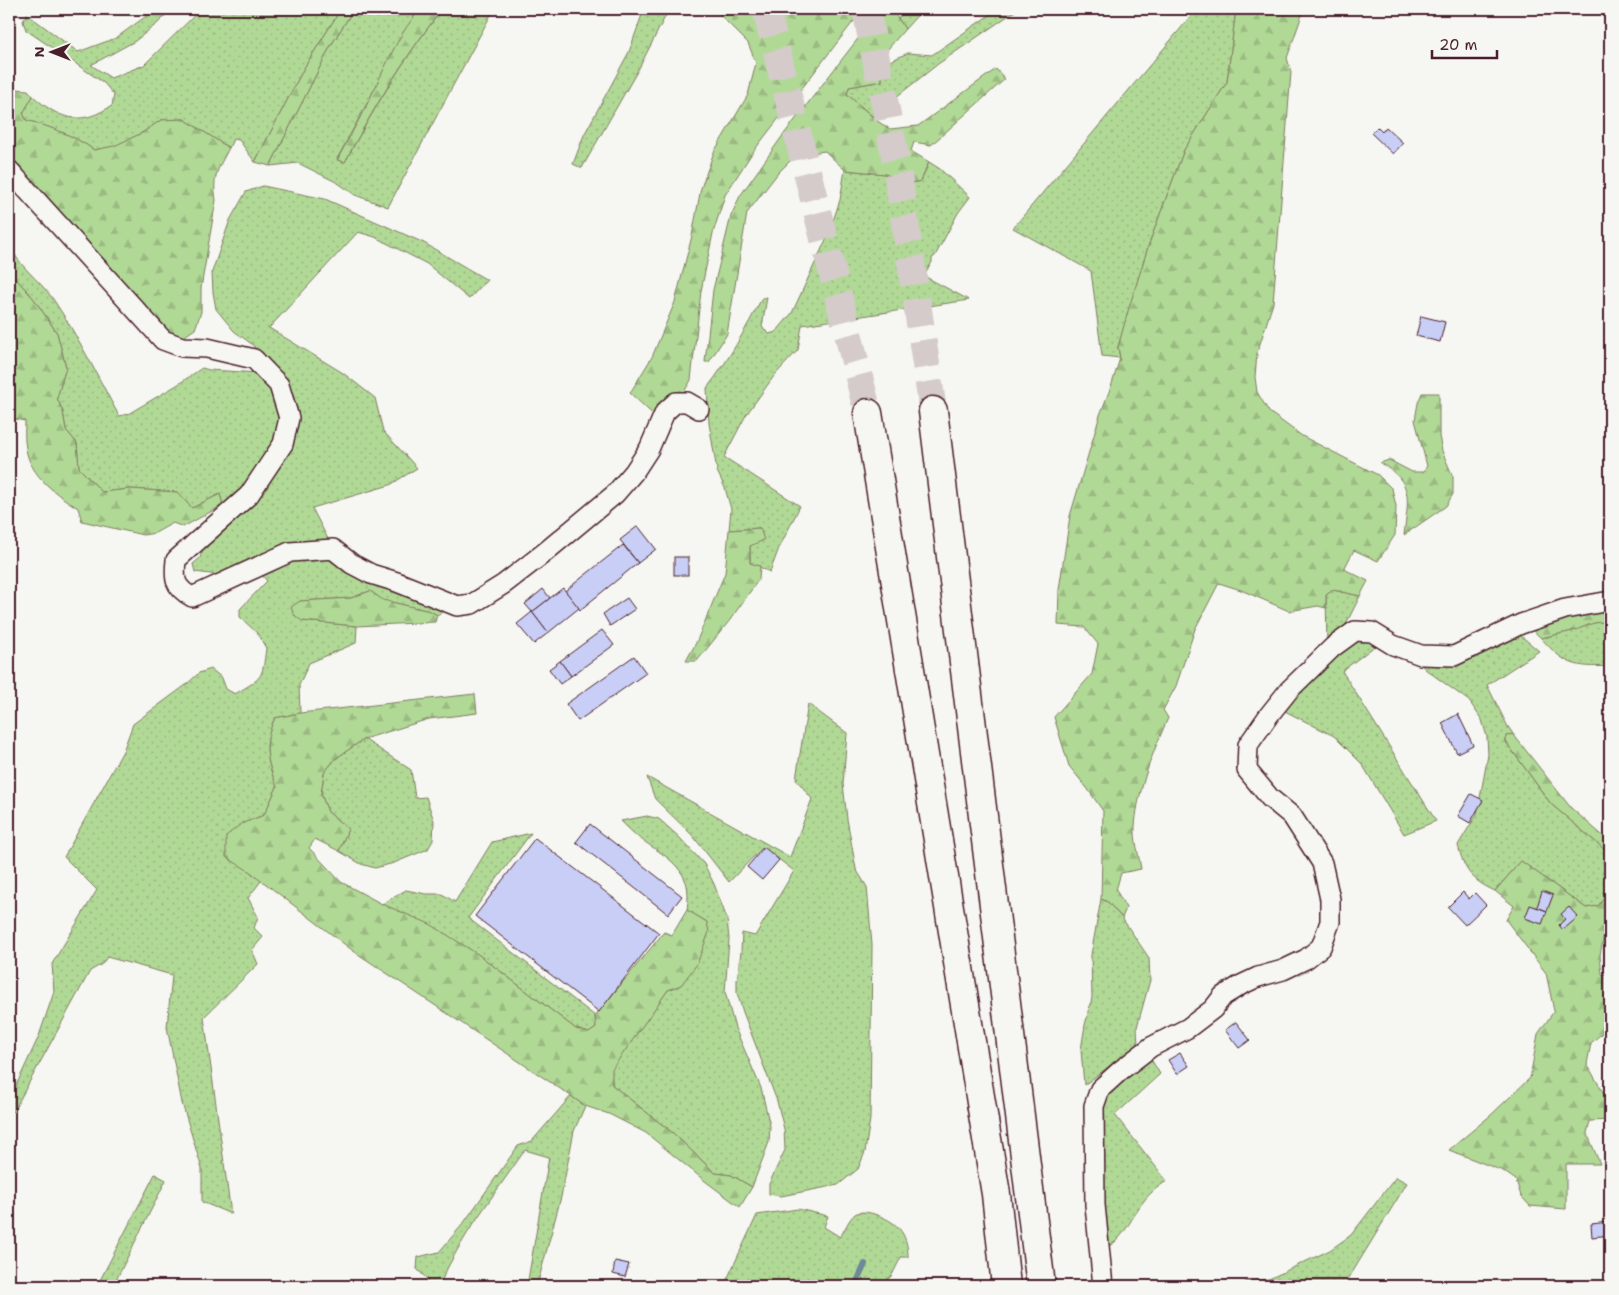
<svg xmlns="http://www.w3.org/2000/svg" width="1619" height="1295" font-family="'Shantell Sans',sans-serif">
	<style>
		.grass { fill: url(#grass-dots); stroke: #7e7c60 }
		.forest { fill: url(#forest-firs); stroke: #7e7c60 }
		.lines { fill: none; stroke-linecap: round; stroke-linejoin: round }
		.stream { stroke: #6d879b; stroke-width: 6 }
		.building { fill: #c8cef6; stroke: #4a1f2b }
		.trunk-tunnel { stroke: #d4cbca; stroke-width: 28; stroke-dasharray: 28 14; stroke-linecap: butt }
		.minor-casing { stroke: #4a1f2b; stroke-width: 22 }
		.trunk-casing { stroke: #4a1f2b; stroke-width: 31 }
		.minor { stroke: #f6f6f2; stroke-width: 19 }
		.trunk { stroke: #f6f6f2; stroke-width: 28 }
	</style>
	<defs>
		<pattern id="grass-dots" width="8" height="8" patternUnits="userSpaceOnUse" patternTransform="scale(1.25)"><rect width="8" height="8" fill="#b1d996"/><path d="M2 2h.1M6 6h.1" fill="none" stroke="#9aba81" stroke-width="1.8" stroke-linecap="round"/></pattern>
		<pattern id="forest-firs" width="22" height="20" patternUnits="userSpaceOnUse" patternTransform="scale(1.25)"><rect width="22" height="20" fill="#b1d996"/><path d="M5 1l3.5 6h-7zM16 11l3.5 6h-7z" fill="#9aba81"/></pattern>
	</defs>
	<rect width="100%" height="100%" fill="#f6f6f2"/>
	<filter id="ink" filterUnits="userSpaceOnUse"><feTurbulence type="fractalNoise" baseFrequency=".02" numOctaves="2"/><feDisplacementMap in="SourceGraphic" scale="10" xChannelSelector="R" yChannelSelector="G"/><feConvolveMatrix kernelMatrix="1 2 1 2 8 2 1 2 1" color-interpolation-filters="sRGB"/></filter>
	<g filter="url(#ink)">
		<g class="grass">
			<path d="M156,9H171L158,23L135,41L91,65L111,78L144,65L201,9H341L304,68L255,162L239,140L233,139L229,148L184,119L161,120L142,133L114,147L94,150C73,135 50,127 26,120L23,113L33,96C50,111 68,123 91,116C98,114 106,109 112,106L114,95L104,83L26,30L23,21L27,14L78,52L116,38Z"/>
			<path d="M354,9H421L414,16L337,159L345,162C374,108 405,57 442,9H494L388,207L355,195L338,183L298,163L270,166L331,45Z"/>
			<path d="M644,9H669L639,68L582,168L573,164L584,135L629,52Z"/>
			<path d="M907,9H923L905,29L898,18Z"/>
			<path d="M998,9H1018L938,64L872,116L847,94L849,87L882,81L881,65L908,53L932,55Z"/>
			<path d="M1197,9H1236L1227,82L1184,150L1149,244L1118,347L1120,358L1102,356L1091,271L1013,228Z"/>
			<path d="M929,162L940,169L970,197L958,213L935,256L932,258V262L924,276L969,300L802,325L798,350L774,376L746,415L724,457L800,506L779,548L770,572L750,563V545L760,528L729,530L731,509L725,488L717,471L709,423L707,388C729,360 745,330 762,298L767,297L762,327L769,334L776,332L792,313L829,233L840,200L845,170L885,174L911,183L921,181Z"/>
			<path d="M263,186L325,199L424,243L487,280L469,299L427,264L375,237L358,232L269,328L343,373L375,398L383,431L417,468L390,485L312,508L328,539L340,557L446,610L437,615L430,611L382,600L370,591L351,598L300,601L302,621L357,626L356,643L309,663L299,685L300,713L275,718C262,745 267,761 277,787L264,815L241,824L249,871L261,881L248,898L258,917L254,928L263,937L252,950L258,964L204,1017L231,1214L202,1202V1169L182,1103L167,1027L172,975L107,957L102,964L90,971L13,1112L9,1109V1101L39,1036L54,992L52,964L97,890L64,857L123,751L133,724L186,685L199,673L211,669L222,678L226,689L235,694C263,677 262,680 266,648L257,633L240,617V609L267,581L261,574L218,575L195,572L193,564L200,558L206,539L291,442L295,405L293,393L264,363L253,345L234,331L216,309L213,292L212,272L230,220L246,192Z"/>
			<path d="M9,242C16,265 39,279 53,299C78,336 98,377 119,416L128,414L177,385L202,368L209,370L260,373L279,392L283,428L245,490L223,505L220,494L192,508L177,492L130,489L102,492L79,468L77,443L66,430L63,412L57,398L66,367L57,333L34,299L11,273L9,268Z"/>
			<path d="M1333,590L1360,596L1345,626L1327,645L1326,595Z"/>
			<path d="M1606,622L1610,625V666C1575,668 1565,665 1541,638L1576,630L1592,623Z"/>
			<path d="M1520,635L1539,651L1487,685L1507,725L1513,734L1506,736V742L1551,804L1610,854V891L1598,906L1586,908L1521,861L1495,891C1471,880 1464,870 1458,845L1477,814L1488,755L1487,737L1482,720L1469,701L1425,669L1418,661Z"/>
			<path d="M1353,637L1384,639L1342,671L1436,821L1404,834L1362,764L1334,736L1279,708Z"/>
			<path d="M808,704L847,733L843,784L847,819L856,869L867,887L872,945L870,1119L865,1152L858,1169L838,1185L781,1196L769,1194V1184L785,1150L784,1129L777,1101L743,1012L737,993V980L741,952L742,933L755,936L794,871L763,847L729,882L693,836L655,799L647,777L790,857L812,799L796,779Z"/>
			<path d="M364,739L411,770L415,798L426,797L434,821L433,840L428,849L394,863L375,868L361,864L339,851L348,829L328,812L321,794L324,773L335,759Z"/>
			<path d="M647,816L659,819L679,837L704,864L714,884L727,919L729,939L725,992L735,1028L761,1088L770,1126L769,1142L752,1187L731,1175L715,1173L674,1134L612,1085L611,1069L668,990L681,985L707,922L687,910C688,901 689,891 686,882C678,860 655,850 638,837C632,832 626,826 621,821Z"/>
			<path d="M531,833L468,918L595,1016L596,1028L589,1033L576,1029L479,955L382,904L406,890L426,894H442L455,902L492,842Z"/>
			<path d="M1101,899L1108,902L1122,918L1149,958L1150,980L1137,1027L1138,1045L1084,1085L1081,1050L1085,1025L1092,998L1091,955Z"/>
			<path d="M1149,1056L1160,1074L1115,1115L1167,1181C1157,1187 1150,1193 1143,1202C1133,1214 1121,1245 1105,1247L1102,1101L1115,1081Z"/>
			<path d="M571,1096L585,1106L574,1131L561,1197L537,1286H527L549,1157L525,1150C495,1194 460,1237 439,1286H426L428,1280L417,1269L418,1257L439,1252L463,1224L518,1146L532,1141Z"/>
			<path d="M155,1174L166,1180L113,1286H97Z"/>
			<path d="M1396,1177L1407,1183L1344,1286H1238L1246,1282L1269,1279L1330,1250L1351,1235Z"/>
			<path d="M798,1209L828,1216L824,1227L840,1237C845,1230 848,1220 855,1214C860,1211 868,1212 874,1214C896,1221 908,1232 908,1257H901L892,1275L882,1286H724L757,1215Z"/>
		</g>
		<g class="forest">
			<path d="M341,9H354L331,45L270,166L255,162L304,68Z"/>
			<path d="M421,9H442C404,58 374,107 345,162L337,160C350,136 363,113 375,88C387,63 401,29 421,9Z"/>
			<path d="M711,9H863L752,153L725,195L713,233L701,291L691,380L680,399L660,421L630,393L652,357L675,302L692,236L701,188L714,152L748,95L756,63L748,43L717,12Z"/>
			<path d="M881,9H890L898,18L905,29L881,57L882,81L849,87L847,94L877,121L890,129L918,126L996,69L1005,79L931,145L914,142L911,151L929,162L921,181L911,183L885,174L845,170L825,151L796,155L778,173L747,213L727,334L709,362H705L713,290L731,216L740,196L781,138Z"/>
			<path d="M1236,9H1304L1287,58L1291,72L1273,303L1257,353L1255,377L1257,392L1269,412L1302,436L1378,475L1392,489L1396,506L1395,535L1378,561L1354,550L1344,569L1368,581L1360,596L1333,590L1326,595V608L1318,606L1289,611L1241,590L1219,583L1195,629L1176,686L1163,710L1168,718C1153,752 1138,788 1135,826C1134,839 1139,856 1141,869L1121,873L1116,890L1126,908L1122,918L1108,902L1101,899L1103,811L1087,788L1069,766L1054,717L1092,674L1098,644L1084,627L1058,625L1059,590L1070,516L1100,415L1112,384L1120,358L1118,347L1128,311L1149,244L1184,150L1227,82Z"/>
			<path d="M9,86L15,89L28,90L33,96L23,113L26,120C51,127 73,135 94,150L114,146L142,133L161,120L184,119L229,148C218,169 212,176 216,200L201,288V312L195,329L176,342L9,159Z"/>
			<path d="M9,268L11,273L34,299L57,333L66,367L57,398L63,412L66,430L77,443L79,468L102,492L130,489L177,492L192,508L220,494L223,505L183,527L173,523L155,533L143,535L82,521L78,508C57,495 29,475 26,448C24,439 25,430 25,421L10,418L9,416Z"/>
			<path d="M1422,393H1439V436L1442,451L1453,477V494L1446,506L1404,535C1408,499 1415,483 1380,463L1389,460L1412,472H1423L1427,466L1415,420L1418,403Z"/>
			<path d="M760,528L764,540L750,546V563L760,566L759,579L730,620L697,661H686L696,643L725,573L729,530Z"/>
			<path d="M370,591L383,600L430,611L437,615L435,622L357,626L302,621L294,615L291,607L300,601L351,598Z"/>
			<path d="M1610,606V625C1599,618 1587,626 1576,630C1565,633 1553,635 1541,638L1525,623Z"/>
			<path d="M475,694L477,713L429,719L364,739L335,759L324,773L321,794L328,812L348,829L339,851L315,839L309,848L341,882L382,904L430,924L479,955L576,1029L589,1033L596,1028L595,1016L664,932L672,935L687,910L707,922L709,932L697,964L681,985L668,990L612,1069V1085L674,1134L715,1173L731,1175L752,1187L740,1207L705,1181L646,1133L609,1114L585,1106L571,1096L352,950L249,871L226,857V836L241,824L264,815L277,787C267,761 262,745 275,718L300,713Z"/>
			<path d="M1513,734L1571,808L1610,842V854L1551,804L1506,742V736Z"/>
			<path d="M1521,861L1586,908L1598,906L1610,891V916L1607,921L1600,955L1602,974L1610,982V1026L1591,1043L1587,1064L1605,1096L1610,1098V1120L1590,1121L1587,1133L1600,1164H1566V1209L1530,1206L1521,1196L1516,1180L1503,1171L1449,1150L1491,1115L1530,1078L1538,1034L1554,1011L1546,973L1506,920L1514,906L1495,891Z"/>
		</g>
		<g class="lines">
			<path class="stream" d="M855,1286L865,1264"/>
		</g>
		<g class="building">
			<path d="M1377,127L1382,132L1386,127L1403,143L1393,154L1371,133Z"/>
			<path d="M1421,316L1445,322L1440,342L1416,336Z"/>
			<path d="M638,526L656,549L638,563L620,540Z"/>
			<path d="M623,545L638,563L580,610L565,591Z"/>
			<rect x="674" y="557" width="14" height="18"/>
			<path d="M563,588L579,608L548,633L532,612Z"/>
			<path d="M543,589L550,598L532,612L525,604Z"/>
			<path d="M627,598L635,609L610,626L603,614Z"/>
			<path d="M532,612L548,633L534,644L517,624Z"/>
			<path d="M602,630L614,645L571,676L560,661Z"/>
			<path d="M634,656L646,673L578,721L566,704Z"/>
			<path d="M560,661L571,676L560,684L549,669Z"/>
			<path d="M1458,714L1473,745L1457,753L1442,723Z"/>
			<path d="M1471,794L1483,800L1470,823L1458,816Z"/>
			<path d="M590,824L682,896L668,914L576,842Z"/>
			<path d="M535,838L659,933L599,1012L475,916Z"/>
			<path d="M764,847L779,860L762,880L747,867Z"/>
			<path d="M1542,891L1553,895L1547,911L1537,907Z"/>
			<path d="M1463,892L1469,899L1475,893L1486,905L1465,925L1448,907Z"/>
			<path d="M1530,905L1547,911L1542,924L1525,918Z"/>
			<path d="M1569,907L1578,917L1563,930L1559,925L1565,919L1561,914Z"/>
			<path d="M1236,1022L1250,1040L1239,1048L1225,1030Z"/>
			<path d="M1180,1053L1189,1066L1177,1074L1168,1060Z"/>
			<path d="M1609,1222L1610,1235L1592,1237L1591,1224Z"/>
			<path d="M615,1261L629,1264L625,1277L613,1274Z"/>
		</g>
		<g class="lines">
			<g class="trunk-tunnel">
				<path d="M766,9L868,413"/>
				<path d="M866,9L895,155L933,411"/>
			</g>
			<g class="minor-casing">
				<g id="minor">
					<path d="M9,170L163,340L182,347L207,348L254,359L279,385L289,418L283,444L249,495L176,560C174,579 174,587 192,597L290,552L333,549L352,564L371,574L397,582L457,606L472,604L504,584L544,553L615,494L634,472L649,449L665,412L676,402H687L699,409"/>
					<path d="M1103,1286L1095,1205L1094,1106L1100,1089L1121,1070L1151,1047L1188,1028L1213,1009L1223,996L1241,985L1258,977L1283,970L1306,959L1321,947L1330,922V899L1322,863L1292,816L1270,798L1247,770L1248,745L1269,715L1289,690L1333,647L1355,631L1372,632L1393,645L1421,655L1454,656L1521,624L1565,609L1610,601"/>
				</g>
			</g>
			<g class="trunk-casing">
				<g id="trunk">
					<path d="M933,411L1041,1286"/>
					<path d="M868,413L996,1194L1006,1286"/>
				</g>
			</g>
			<use href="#minor" class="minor"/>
			<use href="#trunk" class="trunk"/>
		</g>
	</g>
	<rect width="1619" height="1295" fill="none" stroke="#f6f6f2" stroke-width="30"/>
	<rect x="15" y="15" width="1589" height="1265" fill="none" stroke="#4a1f2b" stroke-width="2" filter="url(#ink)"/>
	<g transform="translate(52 52) rotate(270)" stroke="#f6f6f2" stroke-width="4" paint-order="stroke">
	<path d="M0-4L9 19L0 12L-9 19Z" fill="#4a1f2b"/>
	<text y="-8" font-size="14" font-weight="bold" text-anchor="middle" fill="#4a1f2b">N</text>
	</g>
	<path d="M1432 50v8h65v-8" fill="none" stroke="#4a1f2b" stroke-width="2.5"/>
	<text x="1439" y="50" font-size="15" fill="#4a1f2b" stroke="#f6f6f2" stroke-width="4" paint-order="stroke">20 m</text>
</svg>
